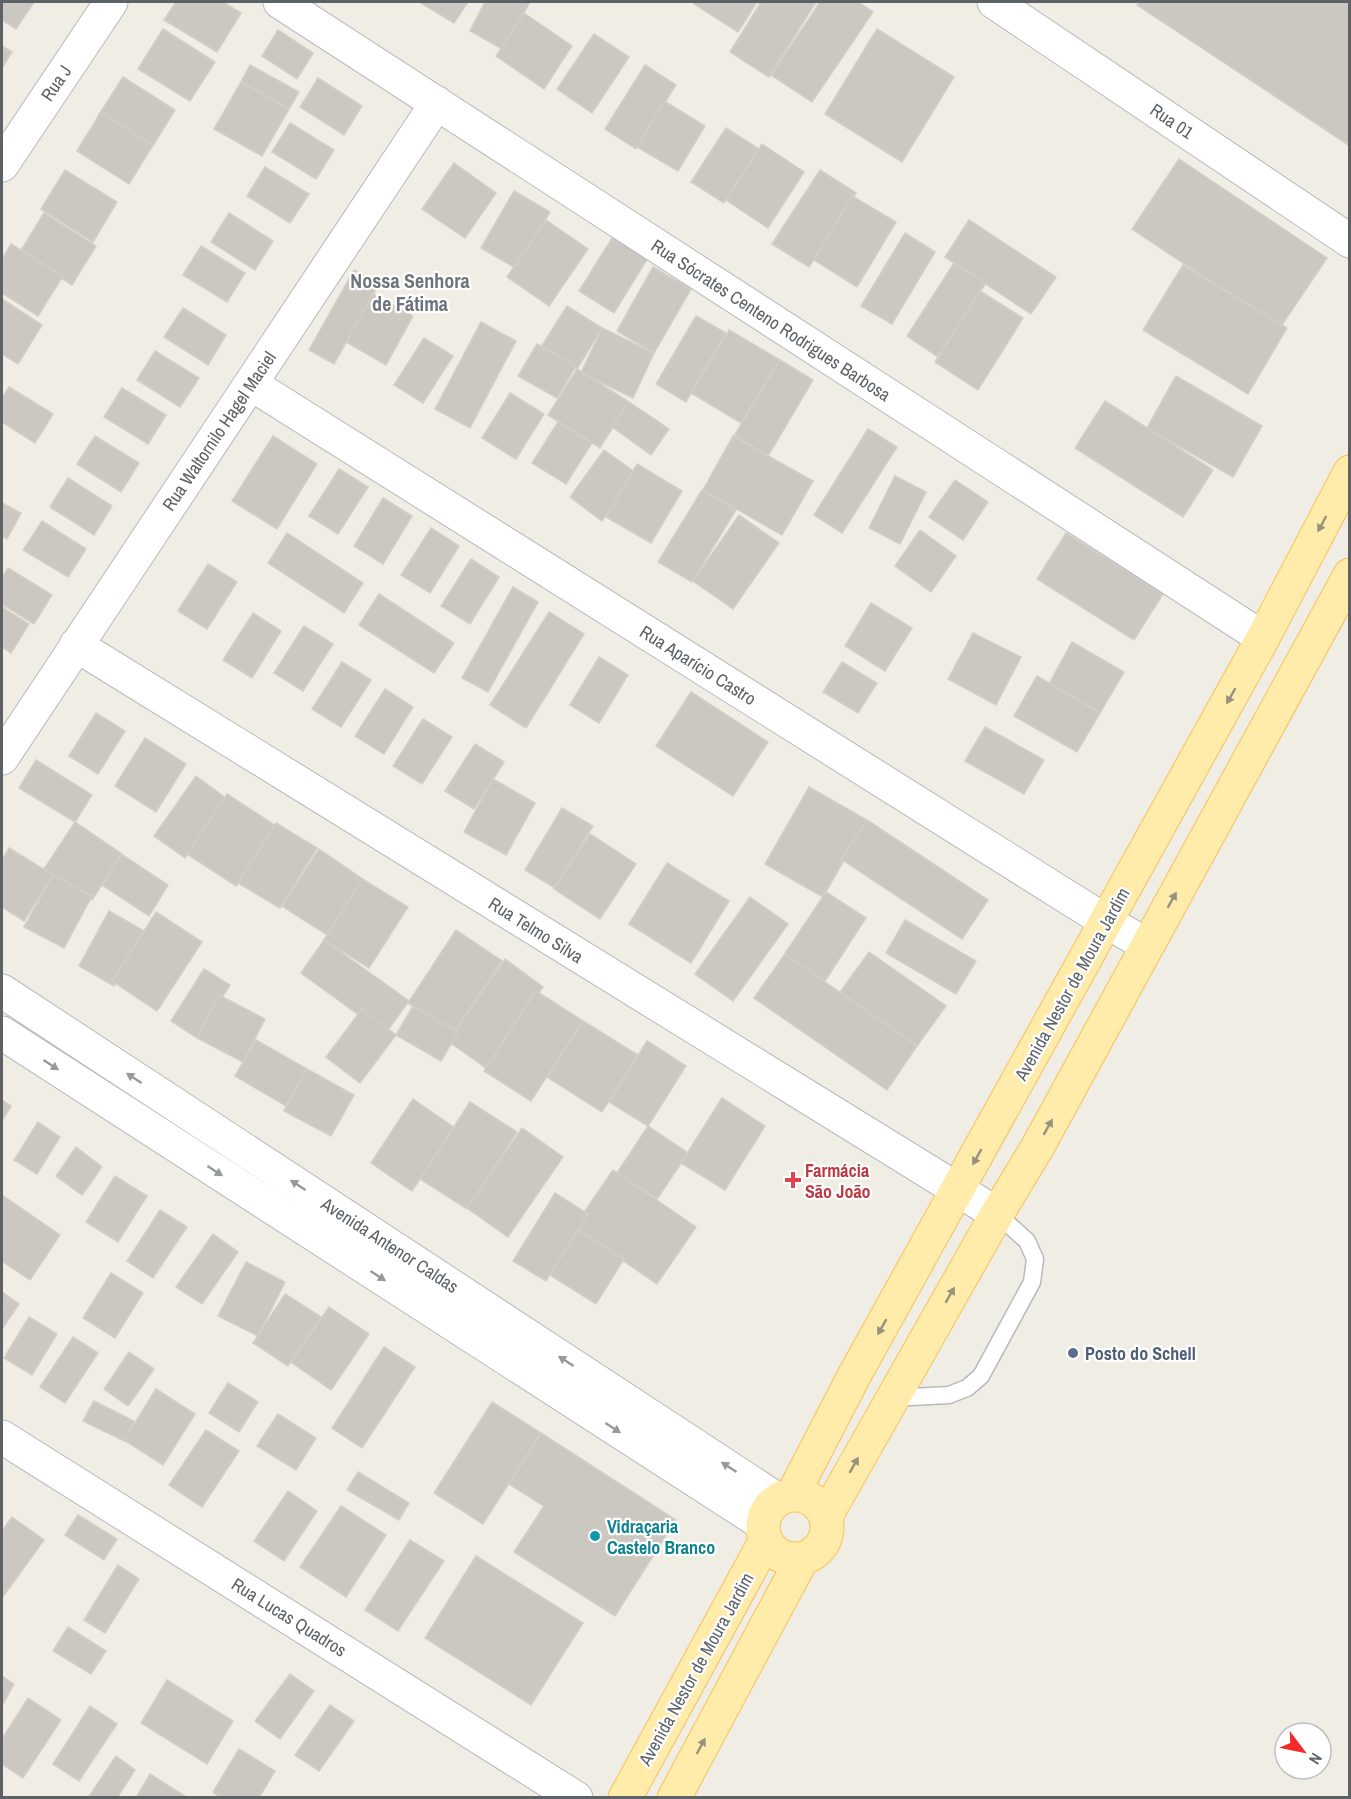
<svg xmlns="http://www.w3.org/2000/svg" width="1351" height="1799" font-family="'Archivo Narrow',sans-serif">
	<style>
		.building { fill: #cbc8c2; stroke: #d5cec3; stroke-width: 1.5 }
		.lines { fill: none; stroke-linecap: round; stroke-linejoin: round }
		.service-casing { stroke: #b6b9bd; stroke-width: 19 }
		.minor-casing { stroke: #b6b9bd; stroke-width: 35 }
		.tertiary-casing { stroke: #b6b9bd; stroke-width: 35 }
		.primary-casing { stroke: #f8c056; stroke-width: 35 }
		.service { stroke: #fff; stroke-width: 16 }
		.minor { stroke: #fff; stroke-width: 33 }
		.tertiary { stroke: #fff; stroke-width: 33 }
		.primary { stroke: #ffecab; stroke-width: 33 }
		.oneway { fill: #96927f }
		.oneway2 { fill: #96999c }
		.health-dot { fill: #e0444e; stroke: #fff; stroke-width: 2 }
		.service-dot { fill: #5c6f8a; stroke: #fff; stroke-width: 2 }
		.culture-dot { fill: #0f9aa8; stroke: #fff; stroke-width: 2 }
		.labels { text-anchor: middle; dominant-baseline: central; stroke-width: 4.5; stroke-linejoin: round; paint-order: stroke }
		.street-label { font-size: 18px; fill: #5d6267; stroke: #fff }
		.health-label { font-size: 18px; font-weight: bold; fill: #be3a42; stroke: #fff; text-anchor: start }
		.service-label { font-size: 18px; font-weight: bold; fill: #4e5e75; stroke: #fff; text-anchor: start }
		.culture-label { font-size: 18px; font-weight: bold; fill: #0d838f; stroke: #fff; text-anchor: start }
		.neighbourhood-label { font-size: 20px; font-weight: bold; fill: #6e7479; stroke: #fff }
	</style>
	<rect width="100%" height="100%" fill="#f0ede5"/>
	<g class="building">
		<path d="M2,2H34L16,29L2,20Z"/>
		<path d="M176,2H223L241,13L217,52L164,20Z"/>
		<path d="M419,2H468L454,23Z"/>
		<path d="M485,2H530L504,50L470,31Z"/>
		<path d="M695,2H757L738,32L694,4Z"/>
		<path d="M761,2H816L769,77L730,52Z"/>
		<path d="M820,2H858L873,12L812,102L771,75Z"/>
		<path d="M1140,2H1350V146L1137,5Z"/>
		<path d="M524,13L572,46L544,89L496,56Z"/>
		<path d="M163,29L215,62L190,101L138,69Z"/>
		<path d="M877,29L954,77L902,162L825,114Z"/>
		<path d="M278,30L313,53L297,79L262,56Z"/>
		<path d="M594,34L629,57L592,113L557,89Z"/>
		<path d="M2,46L12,52L2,68Z"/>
		<path d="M250,65L299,92L289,109L241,82Z"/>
		<path d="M645,65L676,85L636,149L605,129Z"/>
		<path d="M123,77L175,110L151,149L98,116Z"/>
		<path d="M318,78L362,106L344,135L300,107Z"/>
		<path d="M241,82L289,109L262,156L214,129Z"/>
		<path d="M664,101L705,126L678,171L637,147Z"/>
		<path d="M101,112L153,145L129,184L77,151Z"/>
		<path d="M290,123L334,150L316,179L272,152Z"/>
		<path d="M726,128L759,149L724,203L691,182Z"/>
		<path d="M762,144L804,172L768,228L726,200Z"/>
		<path d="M1179,159L1327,258L1280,328L1132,229Z"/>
		<path d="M454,163L496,193L465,238L422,209Z"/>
		<path d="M265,167L309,194L290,223L247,196Z"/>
		<path d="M65,170L117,202L93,242L41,209Z"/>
		<path d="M820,170L856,193L809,267L772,244Z"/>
		<path d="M514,191L550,212L517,269L481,248Z"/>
		<path d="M852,196L896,222L857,287L814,260Z"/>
		<path d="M44,213L96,246L72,285L20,252Z"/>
		<path d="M229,213L273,241L255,270L211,242Z"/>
		<path d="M546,220L588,249L549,306L507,277Z"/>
		<path d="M969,220L1056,277L1031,314L945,257Z"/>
		<path d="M905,233L935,252L892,324L861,306Z"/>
		<path d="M614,235L649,256L614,313L579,291Z"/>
		<path d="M11,244L63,276L38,316L2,293V259Z"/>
		<path d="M201,246L245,273L227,302L183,275Z"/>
		<path d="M954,263L986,283L938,357L907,336Z"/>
		<path d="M1183,265L1287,328L1248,394L1143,330Z"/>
		<path d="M653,267L691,289L654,353L617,331Z"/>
		<path d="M354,270L379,284L334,364L309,350Z"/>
		<path d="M980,291L1023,318L978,390L935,362Z"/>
		<path d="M373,294L413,316L386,365L346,342Z"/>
		<path d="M2,299L42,325L18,364L2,354Z"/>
		<path d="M567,306L602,328L577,369L541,347Z"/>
		<path d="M183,308L226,335L208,365L164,337Z"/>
		<path d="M696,316L726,333L686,402L656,384Z"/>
		<path d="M481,322L516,341L470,428L435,409Z"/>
		<path d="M602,328L654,353L633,398L581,373Z"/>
		<path d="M729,330L780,360L741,423L691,393Z"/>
		<path d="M424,338L453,356L423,403L394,385Z"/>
		<path d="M537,344L576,366L557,398L518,376Z"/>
		<path d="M155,351L199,378L180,407L137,380Z"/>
		<path d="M780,360L813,380L768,456L734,436Z"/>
		<path d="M577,369L629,402L600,448L548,415Z"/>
		<path d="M1176,376L1262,426L1233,477L1147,428Z"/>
		<path d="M9,387L53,414L35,443L2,422V398Z"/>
		<path d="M122,388L166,415L148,444L104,417Z"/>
		<path d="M510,393L544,414L516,459L482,438Z"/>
		<path d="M1105,401L1213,470L1183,517L1075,448Z"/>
		<path d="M629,402L669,429L651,455L611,426Z"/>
		<path d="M558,422L592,443L566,484L532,463Z"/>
		<path d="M868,429L897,447L842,533L814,515Z"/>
		<path d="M95,436L139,463L121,492L77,464Z"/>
		<path d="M273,436L317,464L277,529L232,501Z"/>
		<path d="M733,436L813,481L782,535L703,490Z"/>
		<path d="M604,450L636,473L602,521L570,497Z"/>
		<path d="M637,464L682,491L651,543L606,517Z"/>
		<path d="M339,469L368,487L338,534L309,516Z"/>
		<path d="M895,476L926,492L900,544L869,528Z"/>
		<path d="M68,478L112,506L94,535L50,507Z"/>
		<path d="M955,480L988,502L963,540L929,517Z"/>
		<path d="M702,490L736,510L692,582L658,562Z"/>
		<path d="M383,498L412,516L383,564L354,546Z"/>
		<path d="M2,503L21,513L7,539L2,536Z"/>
		<path d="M739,515L779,543L733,609L693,581Z"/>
		<path d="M42,521L86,549L68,577L23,550Z"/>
		<path d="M431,528L459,546L430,593L401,575Z"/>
		<path d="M920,530L956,556L931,592L895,566Z"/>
		<path d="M287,533L363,583L344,613L268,563Z"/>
		<path d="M1066,533L1163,594L1134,640L1037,579Z"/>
		<path d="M471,559L499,577L470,624L441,606Z"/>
		<path d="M208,564L237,582L207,629L178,611Z"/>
		<path d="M8,568L52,595L34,624L2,604V577Z"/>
		<path d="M513,587L538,602L488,692L462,678Z"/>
		<path d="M379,594L454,643L434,673L359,625Z"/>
		<path d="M871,603L912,628L885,671L845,646Z"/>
		<path d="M2,607L29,624L11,653L2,647Z"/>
		<path d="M549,612L584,634L526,728L490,705Z"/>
		<path d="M253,613L281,631L252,678L223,660Z"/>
		<path d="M304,626L333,644L303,691L274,673Z"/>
		<path d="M973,633L1021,657L996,705L948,679Z"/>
		<path d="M1072,642L1124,672L1100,713L1049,684Z"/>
		<path d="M599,657L628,675L599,723L570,705Z"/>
		<path d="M342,662L371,680L341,727L312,709Z"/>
		<path d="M842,662L877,683L858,713L823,692Z"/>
		<path d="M1037,676L1100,713L1077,752L1014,716Z"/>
		<path d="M385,689L413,707L384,754L355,736Z"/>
		<path d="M691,692L768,742L733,796L656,746Z"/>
		<path d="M96,713L125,731L98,774L69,756Z"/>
		<path d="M423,719L452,737L422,784L393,766Z"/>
		<path d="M985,727L1044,760L1024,794L965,761Z"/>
		<path d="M145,738L186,764L156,812L115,786Z"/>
		<path d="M475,744L504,762L474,809L445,791Z"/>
		<path d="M36,760L92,795L75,822L19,788Z"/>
		<path d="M196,776L227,799L185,858L154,836Z"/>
		<path d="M493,779L535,803L506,855L464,832Z"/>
		<path d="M809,787L867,820L823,897L765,864Z"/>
		<path d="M227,794L276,826L236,886L187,854Z"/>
		<path d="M562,808L593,826L555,888L525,870Z"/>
		<path d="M867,820L988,900L962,939L841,859Z"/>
		<path d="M75,822L122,854L92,900L44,869Z"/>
		<path d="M276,823L317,848L280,908L238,883Z"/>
		<path d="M590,834L636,864L600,919L554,889Z"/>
		<path d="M9,848L53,875L24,921L2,907V860Z"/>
		<path d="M319,849L364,880L327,935L282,906Z"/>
		<path d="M121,854L168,885L149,916L102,885Z"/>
		<path d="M667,863L729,901L691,963L629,924Z"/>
		<path d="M53,875L92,896L64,948L24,927Z"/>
		<path d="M362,879L408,907L369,968L324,940Z"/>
		<path d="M826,892L866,918L825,981L784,955Z"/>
		<path d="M750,897L788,924L733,1001L695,974Z"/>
		<path d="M109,911L144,931L114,986L79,966Z"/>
		<path d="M156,912L202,942L157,1011L112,981Z"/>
		<path d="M905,920L976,961L956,994L886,953Z"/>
		<path d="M456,930L502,961L453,1033L408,1003Z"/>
		<path d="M324,940L409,1001L385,1034L301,973Z"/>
		<path d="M869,952L946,1006L917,1046L840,992Z"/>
		<path d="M785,954L917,1046L887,1090L754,998Z"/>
		<path d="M505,959L543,987L486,1068L448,1041Z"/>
		<path d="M204,969L230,985L197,1038L171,1021Z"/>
		<path d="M536,991L583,1021L531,1101L484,1071Z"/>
		<path d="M219,995L265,1019L243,1062L197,1038Z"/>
		<path d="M413,1006L458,1032L441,1061L396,1035Z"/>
		<path d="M362,1009L396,1035L360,1083L326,1057Z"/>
		<path d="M583,1021L638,1055L602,1112L547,1077Z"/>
		<path d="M256,1040L307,1069L286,1106L235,1076Z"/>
		<path d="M647,1041L686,1066L648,1126L609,1102Z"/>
		<path d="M307,1069L354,1095L331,1136L284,1111Z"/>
		<path d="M722,1098L765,1126L725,1190L681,1163Z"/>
		<path d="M413,1099L455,1128L412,1191L371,1163Z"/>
		<path d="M2,1100L11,1106L2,1121Z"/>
		<path d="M470,1102L517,1132L467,1209L420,1179Z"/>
		<path d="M38,1122L60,1137L37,1174L14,1160Z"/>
		<path d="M648,1126L688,1153L657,1199L617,1173Z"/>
		<path d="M522,1128L563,1157L508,1237L467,1208Z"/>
		<path d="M76,1147L102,1167L82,1195L56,1176Z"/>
		<path d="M613,1170L696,1227L657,1284L574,1227Z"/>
		<path d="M115,1176L147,1196L118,1242L86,1222Z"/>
		<path d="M555,1193L588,1214L546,1281L513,1261Z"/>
		<path d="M2,1195L60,1235L30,1280L2,1261Z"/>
		<path d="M160,1210L187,1227L153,1278L127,1261Z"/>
		<path d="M578,1230L624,1259L596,1304L550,1275Z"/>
		<path d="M213,1234L238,1252L202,1304L176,1287Z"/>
		<path d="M246,1262L285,1282L258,1336L218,1316Z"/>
		<path d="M111,1273L143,1293L115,1338L83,1318Z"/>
		<path d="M2,1292L19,1304L2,1329Z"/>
		<path d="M285,1294L321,1317L288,1366L253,1343Z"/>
		<path d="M329,1307L369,1334L331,1390L291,1362Z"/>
		<path d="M29,1317L57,1334L32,1375L4,1358Z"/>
		<path d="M73,1337L98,1353L65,1403L40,1387Z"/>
		<path d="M384,1347L415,1367L362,1448L332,1428Z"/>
		<path d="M129,1352L154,1369L128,1406L104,1389Z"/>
		<path d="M228,1383L258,1402L239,1432L209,1413Z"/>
		<path d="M156,1389L195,1414L163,1465L124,1440Z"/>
		<path d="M94,1401L134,1421L124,1441L83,1421Z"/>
		<path d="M492,1402L541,1433L483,1524L434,1493Z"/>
		<path d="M278,1414L316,1438L296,1470L257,1446Z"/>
		<path d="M206,1430L239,1451L202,1507L169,1485Z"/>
		<path d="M541,1433L676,1520L615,1616L514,1552L544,1506L509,1484Z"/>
		<path d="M358,1472L409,1503L399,1520L347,1490Z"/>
		<path d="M288,1491L317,1511L284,1561L254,1541Z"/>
		<path d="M341,1506L386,1535L346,1597L300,1567Z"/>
		<path d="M78,1515L117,1539L104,1560L65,1535Z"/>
		<path d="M12,1517L44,1540L2,1598V1531Z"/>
		<path d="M410,1540L444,1561L398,1631L365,1610Z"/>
		<path d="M476,1556L583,1623L531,1705L425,1638Z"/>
		<path d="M118,1565L139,1579L105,1633L84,1620Z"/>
		<path d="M68,1627L106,1651L91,1674L53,1651Z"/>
		<path d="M290,1674L314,1691L280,1739L255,1721Z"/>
		<path d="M2,1676L14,1684L2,1706Z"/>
		<path d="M167,1680L233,1721L207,1764L141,1723Z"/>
		<path d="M28,1698L61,1720L23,1778L2,1764V1739Z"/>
		<path d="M330,1705L354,1721L319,1771L295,1755Z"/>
		<path d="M90,1706L117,1724L79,1781L53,1764Z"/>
		<path d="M239,1749L275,1771L259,1798H221L213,1792Z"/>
		<path d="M116,1756L135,1770L117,1798H88Z"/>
		<path d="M150,1774L188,1798H136Z"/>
	</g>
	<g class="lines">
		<g class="service-casing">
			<path id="service" d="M892,1398L949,1395L967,1388L981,1376L1032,1282L1035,1259L1027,1241L997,1214"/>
		</g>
		<g class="minor-casing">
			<g id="minor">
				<path d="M280,2L1263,638"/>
				<path d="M994,2L1350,241"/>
				<path d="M2,165L111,2"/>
				<path d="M251,384L1107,922L1147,945"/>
				<path d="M76,645L997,1214"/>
				<path d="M2,758L437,103"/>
				<path d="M2,1437L576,1798"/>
			</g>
		</g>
		<g class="tertiary-casing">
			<g id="tertiary">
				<path d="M2,991L778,1500"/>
				<path d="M2,1033L763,1524"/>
			</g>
		</g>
		<g class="primary-casing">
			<g id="primary">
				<path d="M793,1494L854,1376L1263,638L1350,472"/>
				<circle cx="795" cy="1527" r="32"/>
				<path d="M826,1516L997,1214L1037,1148L1350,575"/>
				<path d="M625,1798L766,1540"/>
				<path d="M674,1798L802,1559"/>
			</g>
		</g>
		<use href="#service" class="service"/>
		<use href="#minor" class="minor"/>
		<use href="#tertiary" class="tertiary"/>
		<use href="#primary" class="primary"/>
	</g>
	<defs><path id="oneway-solid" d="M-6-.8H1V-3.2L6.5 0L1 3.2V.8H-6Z" transform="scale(1.5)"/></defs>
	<g class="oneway">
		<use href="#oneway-solid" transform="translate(1322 524) rotate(118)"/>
		<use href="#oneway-solid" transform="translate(1231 696) rotate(119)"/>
		<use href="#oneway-solid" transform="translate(1172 900) rotate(-61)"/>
		<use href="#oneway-solid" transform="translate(1048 1127) rotate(-61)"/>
		<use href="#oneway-solid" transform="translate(977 1157) rotate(119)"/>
		<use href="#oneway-solid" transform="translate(950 1295) rotate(-60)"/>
		<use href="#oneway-solid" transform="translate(882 1327) rotate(119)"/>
		<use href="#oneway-solid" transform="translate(854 1465) rotate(-61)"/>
		<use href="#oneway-solid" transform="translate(701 1746) rotate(-62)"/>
	</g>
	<g class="oneway2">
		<use href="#oneway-solid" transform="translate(51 1065) rotate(33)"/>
		<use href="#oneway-solid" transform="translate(134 1078) rotate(-147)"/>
		<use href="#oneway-solid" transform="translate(215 1171) rotate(33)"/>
		<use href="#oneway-solid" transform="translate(298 1185) rotate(-147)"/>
		<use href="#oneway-solid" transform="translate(378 1276) rotate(33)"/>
		<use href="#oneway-solid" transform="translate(566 1361) rotate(-147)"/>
		<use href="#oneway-solid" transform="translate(613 1428) rotate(33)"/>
		<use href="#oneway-solid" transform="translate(729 1467) rotate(-147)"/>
	</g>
	<path class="health-dot" d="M790 1171h6v6h6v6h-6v6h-6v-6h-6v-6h6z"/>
	<circle class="service-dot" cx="1073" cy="1353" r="6"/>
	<circle class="culture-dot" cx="595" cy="1536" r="6"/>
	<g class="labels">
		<g class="street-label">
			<text transform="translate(56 83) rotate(-56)">Rua J</text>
			<text transform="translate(1172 121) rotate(34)">Rua 01</text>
			<text transform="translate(771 320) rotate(33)">Rua Sócrates Centeno Rodrigues Barbosa</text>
			<text transform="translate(219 431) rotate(-56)">Rua Waltornilo Hagel Maciel</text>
			<text transform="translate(698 665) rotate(32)">Rua Aparício Castro</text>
			<text transform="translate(536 930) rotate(32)">Rua Telmo Silva</text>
			<text transform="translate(1072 984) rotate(-61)">Avenida Nestor de Moura Jardim</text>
			<text transform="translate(390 1245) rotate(33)">Avenida Antenor Caldas</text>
			<text transform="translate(289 1617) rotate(32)">Rua Lucas Quadros</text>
			<text transform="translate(696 1669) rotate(-61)">Avenida Nestor de Moura Jardim</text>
		</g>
		<g class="health-label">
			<text x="805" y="1170">Farmácia<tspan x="805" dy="21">São João</tspan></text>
		</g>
		<g class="service-label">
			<text x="1085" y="1353">Posto do Schell</text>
		</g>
		<g class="culture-label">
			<text x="607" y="1526">Vidraçaria<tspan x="607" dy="21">Castelo Branco</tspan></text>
		</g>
		<g class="neighbourhood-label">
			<text x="410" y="280">Nossa Senhora<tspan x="410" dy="23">de Fátima</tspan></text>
		</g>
	</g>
	<rect width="1351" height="1799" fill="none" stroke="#5d6267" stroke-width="6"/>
	<g transform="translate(1303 1751) rotate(122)"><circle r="28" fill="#ffffff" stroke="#bec0c2" stroke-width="1.5"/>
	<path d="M0-4.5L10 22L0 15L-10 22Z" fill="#f22c2a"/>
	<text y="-9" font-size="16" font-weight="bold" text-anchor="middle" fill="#5d6267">N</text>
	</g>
</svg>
